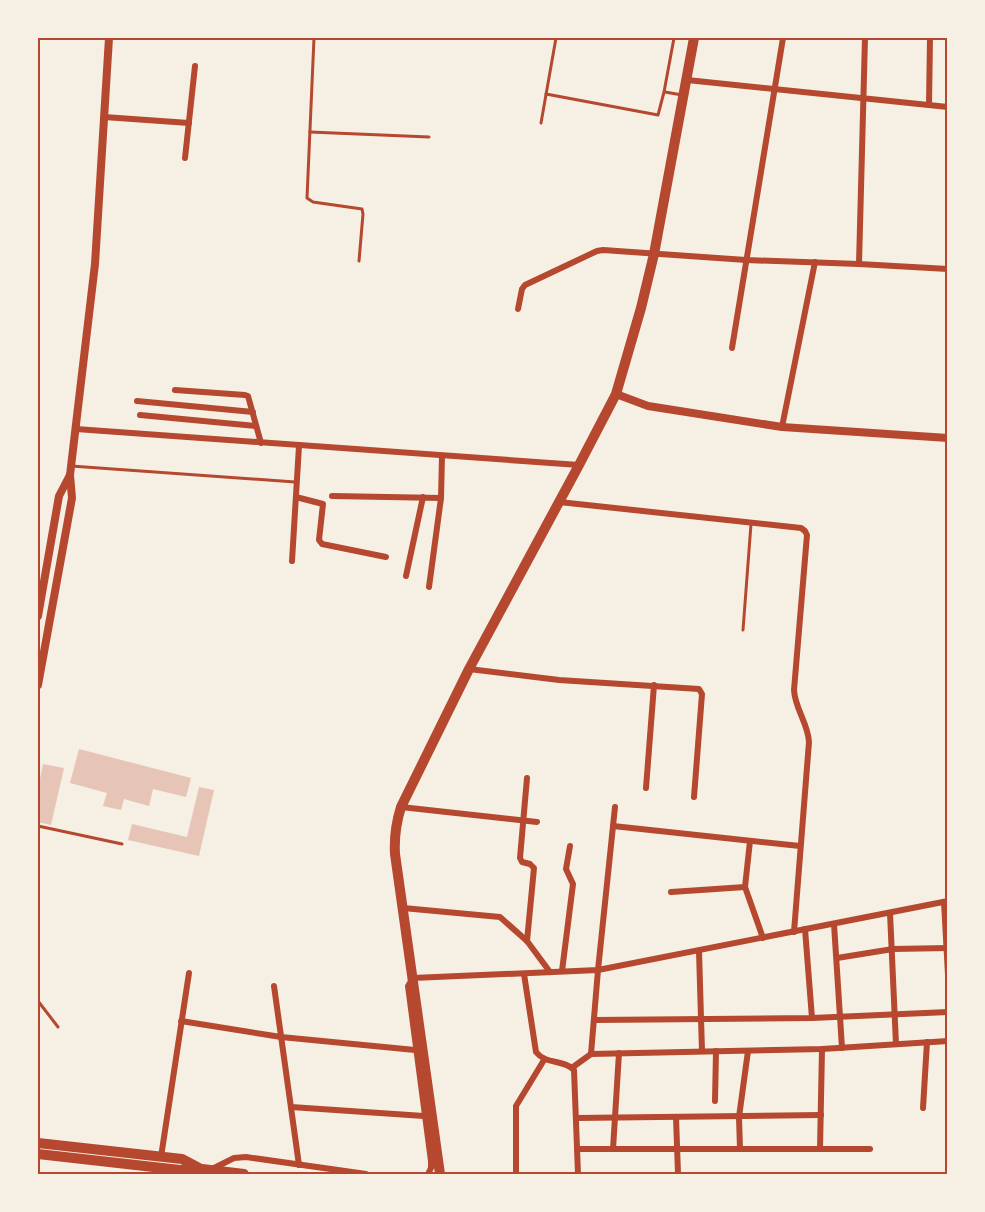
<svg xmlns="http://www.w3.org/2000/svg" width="985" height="1212" font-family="'Fira Sans',sans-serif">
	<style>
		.building { fill: #e6c5b7 }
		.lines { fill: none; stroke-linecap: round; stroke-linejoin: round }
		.service { stroke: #b5482f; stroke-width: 3 }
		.minor { stroke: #b5482f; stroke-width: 6 }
		.tertiary { stroke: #b5482f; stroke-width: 8 }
		.primary { stroke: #b5482f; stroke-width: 10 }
		.trunk { stroke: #b5482f; stroke-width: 10 }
		.neatline { fill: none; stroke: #b5482f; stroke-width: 2 }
	</style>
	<rect width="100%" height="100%" fill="#f6efe4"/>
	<g class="building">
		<path d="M79,749L191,778L186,797L153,789L149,806L124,799L121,810L103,806L107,793L70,783Z"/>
		<path d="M43,764L64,768L51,825L38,822V788Z"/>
		<path d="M199,787L214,790L199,856L128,840L132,824L187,837Z"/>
	</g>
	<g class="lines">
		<g class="service">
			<path d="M314,38L307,198L313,202L362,209L363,214L359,261"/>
			<path d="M668,38H674"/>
			<path d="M665,92L682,95"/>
			<path d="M546,94L658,115L664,92L674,38"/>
			<path d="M541,123L556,38"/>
			<path d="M310,132L429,137"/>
			<path d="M71,466L295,482"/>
			<path d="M743,630L751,524"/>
			<path d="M38,826L122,844"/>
			<path d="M38,1001L58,1027"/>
		</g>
		<g class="minor">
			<path d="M865,38L859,264L948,269"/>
			<path d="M687,80L948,107"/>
			<path d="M929,105L930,38"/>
			<path d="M104,117L189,123"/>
			<path d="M185,158L195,66"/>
			<path d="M518,309L522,289L525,285L597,251L603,250L746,260L859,264"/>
			<path d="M732,348L783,38"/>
			<path d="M175,390L245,395L248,396L261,443"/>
			<path d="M137,401L253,412"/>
			<path d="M140,415L256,426"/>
			<path d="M782,427L815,262"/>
			<path d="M76,429L579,465"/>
			<path d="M332,496L441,498"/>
			<path d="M296,497L323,504L319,540L322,544L386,557"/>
			<path d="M559,502L801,528L805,531L807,535L794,690C795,709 808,723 809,742L794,932"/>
			<path d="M292,561L299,446"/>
			<path d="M406,576L423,497"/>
			<path d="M429,587L441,498L442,456"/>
			<path d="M469,669L559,680L699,689L702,694L694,797"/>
			<path d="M646,788L654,685"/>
			<path d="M401,807L537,822"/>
			<path d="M615,807L598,970L591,1054L822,1049L948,1041"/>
			<path d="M613,826L800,846"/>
			<path d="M750,841L745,887L763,938"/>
			<path d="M671,892L745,887"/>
			<path d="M944,902L948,975"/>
			<path d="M403,908L500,917L527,941L550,972"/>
			<path d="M890,913L896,1044"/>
			<path d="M834,924L842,1048"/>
			<path d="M805,929L812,1018"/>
			<path d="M527,941L534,868L530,864L522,862L520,858L527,778"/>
			<path d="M699,951L702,1051"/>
			<path d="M837,958L893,949L948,948"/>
			<path d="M562,971L573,884L566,869L570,846"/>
			<path d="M524,974L536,1052C546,1065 564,1059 574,1070L578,1174"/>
			<path d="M274,986L299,1165"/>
			<path d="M594,1020L812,1018L948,1012"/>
			<path d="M181,1021L281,1037L415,1050"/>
			<path d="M573,1067L591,1054"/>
			<path d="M715,1101L716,1051"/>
			<path d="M291,1107L424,1116"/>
			<path d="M923,1108L927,1042"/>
			<path d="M676,1117L678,1174"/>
			<path d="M576,1118L821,1115"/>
			<path d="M577,1149H870"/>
			<path d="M613,1149L619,1053"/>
			<path d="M740,1149L739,1117L748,1051"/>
			<path d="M820,1149L822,1049"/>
			<path d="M161,1157L189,973"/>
			<path d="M212,1169L234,1158L246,1157L366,1174"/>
			<path d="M428,1174L431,1168V1161L408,986L413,978L598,970L948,901"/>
			<path d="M516,1174V1106L544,1060"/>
		</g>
		<g class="tertiary">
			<path d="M616,394L648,406L782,427L948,438"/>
			<path d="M38,616L59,496L70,475"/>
			<path d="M38,685L72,498L70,475L95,264L109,38"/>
		</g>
		<path class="primary" d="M440,1174L395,854C394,837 396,823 401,807L469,669L579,465L616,394L641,308L654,254L694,38"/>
		<g class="trunk">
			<path d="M38,1143L182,1159L199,1168"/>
			<path d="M38,1154L180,1170L202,1169L244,1174"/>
		</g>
	</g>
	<rect width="985" height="1212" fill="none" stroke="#f6efe4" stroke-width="78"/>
	<rect x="39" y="39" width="907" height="1134" class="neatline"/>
</svg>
